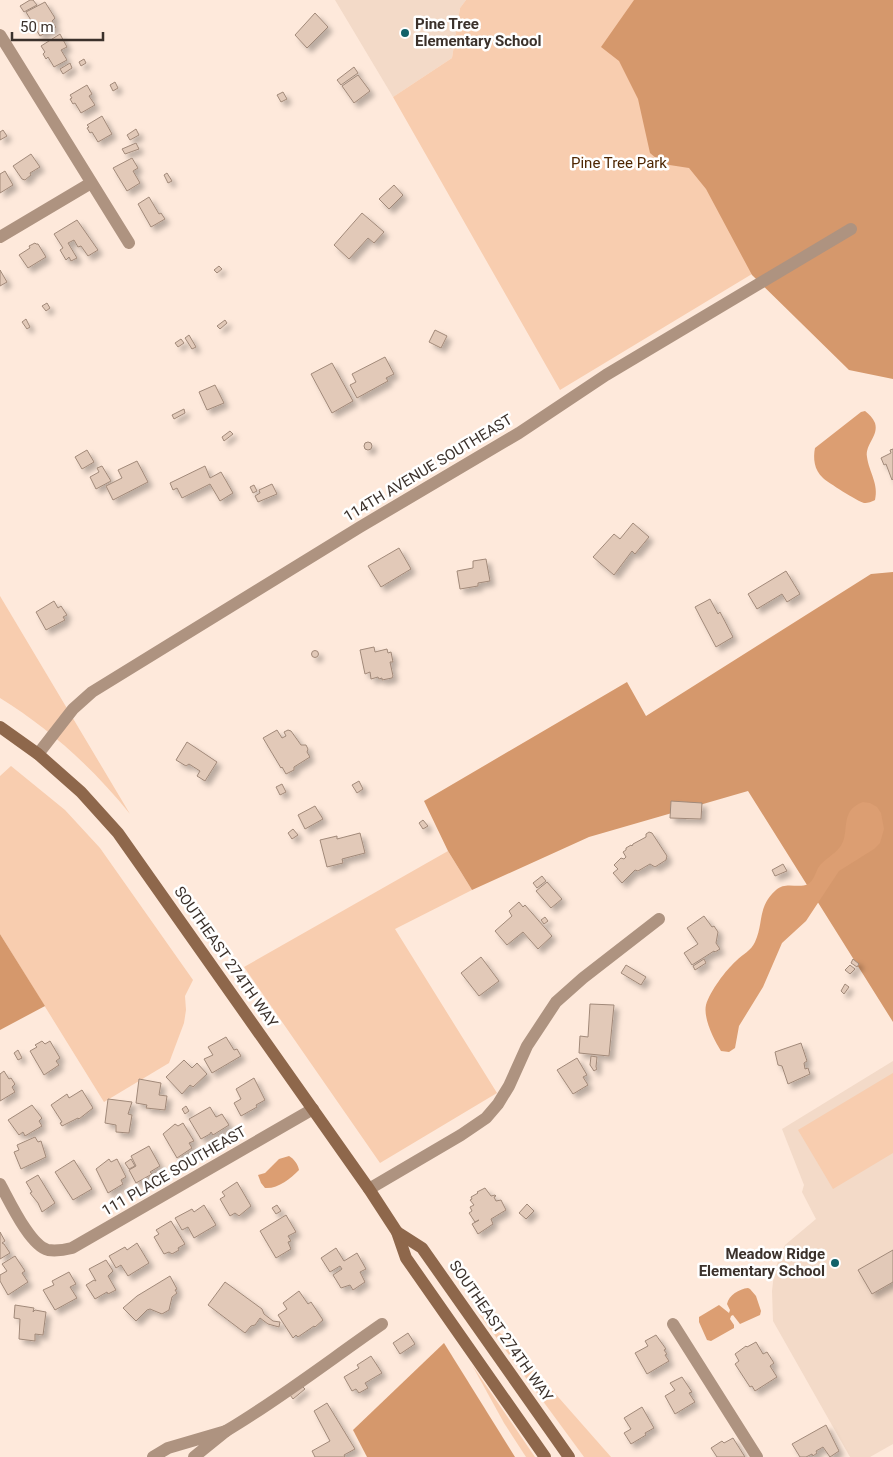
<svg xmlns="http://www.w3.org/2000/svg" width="893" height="1457" font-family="Roboto,sans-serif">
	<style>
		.built { fill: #f3dac8 }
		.green { fill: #f8cdaf }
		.forest { fill: #d5986c }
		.water { fill: #dc9e72 }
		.building { fill: #e2c9b8; stroke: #a18979; filter: url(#shadow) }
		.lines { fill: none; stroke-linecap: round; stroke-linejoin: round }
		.minor { stroke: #ae9380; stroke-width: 12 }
		.secondary { stroke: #8e674b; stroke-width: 12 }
		.poi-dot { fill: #116169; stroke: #fff; stroke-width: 2 }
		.labels { text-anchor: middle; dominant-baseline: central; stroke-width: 5; stroke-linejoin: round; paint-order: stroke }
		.poi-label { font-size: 15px; font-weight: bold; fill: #3b312b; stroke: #fff; text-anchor: start }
		.park-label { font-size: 15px; fill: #4f2703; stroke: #fff }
		.street-label { font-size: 15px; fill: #3b312b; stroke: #fff }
	</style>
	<defs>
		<filter id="shadow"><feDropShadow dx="4.5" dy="4.5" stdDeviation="2.5" flood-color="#0004"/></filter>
	</defs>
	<rect width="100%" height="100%" fill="#fee9db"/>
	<g class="built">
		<path d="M335,0H466L460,8L452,58L393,97Z"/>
		<path d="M893,1061V1444L870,1457H850L773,1321L772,1291L774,1273L781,1253L785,1245L816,1219L802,1192L804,1185L782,1129Z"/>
	</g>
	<g class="green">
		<path d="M466,0H893V189L560,390L393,97L452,58L460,8Z"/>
		<path d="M0,596L130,814C93,768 50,729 0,698Z"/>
		<path d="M11,766L65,810L100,848L193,980L185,996L186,1010L184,1023L169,1063L104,1102L0,934V776Z"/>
		<path d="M448,851L472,890L395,929L497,1093L380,1163L244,967Z"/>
		<path d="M893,1073V1153L833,1189L798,1130Z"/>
		<path d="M479,1314L508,1340L611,1457H584Z"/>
		<path d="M472,1365L535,1457H526L504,1423Z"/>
	</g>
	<g class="forest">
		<path d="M634,0H893V379L849,370L752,275L706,189L689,168L663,164L650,153L638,99L619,61L601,47Z"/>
		<path d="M893,572V1022L748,791L589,837L472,890L448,851L424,801L627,682L646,716L871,574Z"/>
		<path d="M0,934L45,1006L0,1030Z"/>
		<path d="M444,1343L515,1457H367L353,1430Z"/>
	</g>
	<g class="water">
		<path d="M865,411C869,414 873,418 875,423C879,436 865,444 867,457C869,472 879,484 875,500C871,502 869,503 864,503C859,502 827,482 823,478C814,470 813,458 815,448L861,412Z"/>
		<path d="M863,802L870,803L877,807L881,813L884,829L880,843L874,849L839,871L806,921L782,943L763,987L739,1026L735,1048L729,1052L721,1051C714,1040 703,1018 706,1005C710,991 726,970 736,961C743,954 751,951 755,942C764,923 757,907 776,890C786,881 798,889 808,884C814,880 815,874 818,868C824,859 834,855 840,847C851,833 838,811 863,802Z"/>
		<path d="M289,1156C294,1159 298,1164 299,1170C290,1179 278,1189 265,1188L261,1183L258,1175L265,1173L279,1159Z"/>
		<path d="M748,1288L750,1289L756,1296L761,1311L760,1315L740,1324L733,1315L731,1316L730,1319L734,1325V1328L711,1341L707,1340L699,1322V1317L719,1305L729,1313L730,1310L727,1304C729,1295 739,1289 748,1288Z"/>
	</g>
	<g class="building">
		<path d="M30,0H33L37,5L24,12L20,6Z"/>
		<path d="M45,2L55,18L52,21L56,27L40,36L34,26L33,27L30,23L32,22L26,12Z"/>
		<path d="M315,13L328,27L307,48L295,35Z"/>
		<path d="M60,34L67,47L61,50L67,60L54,67L48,57L46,59L43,54L45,52L41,46Z"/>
		<path d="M84,59L86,63L81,66L79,62Z"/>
		<path d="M70,63L72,68L63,74L60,69Z"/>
		<path d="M354,67L358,73L341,85L337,80Z"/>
		<path d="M358,75L370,91L354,103L342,86Z"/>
		<path d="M115,82L118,88L113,91L110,85Z"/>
		<path d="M87,85L92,94L89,96L95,105L81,113L75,103L73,104L70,99L72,98L70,95Z"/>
		<path d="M283,92L287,99L281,102L277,95Z"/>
		<path d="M102,116L112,134L98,142L92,132L90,133L87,128L89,127L87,125Z"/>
		<path d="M136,129L139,135L130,140L127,135Z"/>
		<path d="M3,130L7,136L0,140V132Z"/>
		<path d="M136,143L139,149L125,154L122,149Z"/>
		<path d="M31,154L40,167L30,173L31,175L25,180L22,179L13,166Z"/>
		<path d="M132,158L138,168L133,171L140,183L127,191L113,168Z"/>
		<path d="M5,171L13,185L0,193V174Z"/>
		<path d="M167,173L172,181L168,183L164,175Z"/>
		<path d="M394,185L403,195L389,209L379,199Z"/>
		<path d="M149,197L159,214L161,213L165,219L151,227L138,204Z"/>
		<path d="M362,213L384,232L374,243L368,238L349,259L334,245Z"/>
		<path d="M77,220L98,250L88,256L81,246L78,247L74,240L68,243L77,258L71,261L69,257L66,260L60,250L63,248L54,234Z"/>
		<path d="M35,243L36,244H38L46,257L28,268L19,255L30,248L29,246Z"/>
		<path d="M219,266L222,269L217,273L214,270Z"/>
		<path d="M0,270L7,282L0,286Z"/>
		<path d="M47,303L50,308L46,311L42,306Z"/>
		<path d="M26,319L30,327L27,329L22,322Z"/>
		<path d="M225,320L227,323L220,329L217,326Z"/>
		<path d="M435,330L447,336L441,348L429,342Z"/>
		<path d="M189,335L196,347L192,349L185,338Z"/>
		<path d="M181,339L184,343L178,347L175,343Z"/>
		<path d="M385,357L394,374L386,378L388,381L357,398L350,385L356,382L352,374Z"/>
		<path d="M332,363L353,401L332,413L311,374Z"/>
		<path d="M215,385L224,403L207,410L199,392Z"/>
		<path d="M184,409L185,413L174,419L172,415Z"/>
		<path d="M230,431L233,434L224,441L222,437Z"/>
		<circle cx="368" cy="446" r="4"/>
		<path d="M893,449V479L892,480L886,464L884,465L881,458L891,453L890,450Z"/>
		<path d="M87,450L94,462L82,469L75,457Z"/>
		<path d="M137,461L148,482L113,500L106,486L122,478L118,470Z"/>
		<path d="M102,466L111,481L96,489L90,477L99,472L97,468Z"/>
		<path d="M205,466L210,478L221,472L233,493L220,501L210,484L182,498L177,488L173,490L170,483Z"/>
		<path d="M272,484L277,494L258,502L255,496L260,493L259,490Z"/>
		<path d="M254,485L257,491L253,493L250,487Z"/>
		<path d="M633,523L649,537L635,554L632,551L614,575L593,557L614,534L620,539Z"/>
		<path d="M399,548L411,569L381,587L368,566Z"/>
		<path d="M486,559L490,581L478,583V586L460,589L457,571L473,568V561Z"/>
		<path d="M786,571L800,594L787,602L782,594L757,609L748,594Z"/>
		<path d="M710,599L718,614L720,612L733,637L716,647L695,607Z"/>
		<path d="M54,601L58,608L61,606L67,615L63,617L65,620L46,630L36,612Z"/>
		<path d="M374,647L375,652L387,649L388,653L391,652L393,662H390L393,676L392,678L382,680V678L379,679L378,677L371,679L370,672L365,674L360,650Z"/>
		<circle cx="315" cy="654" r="3.5"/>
		<path d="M277,730L282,738L286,736L284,732L288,730L291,731L301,745H306L308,749L307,752L310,757L294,767V770L286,774L282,767L281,768L263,738Z"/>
		<path d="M187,742L217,762L205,781L197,776L200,771L189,764L186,766L176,760Z"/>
		<path d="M359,781L363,789L357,793L352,785Z"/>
		<path d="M282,784L286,792L280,795L276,787Z"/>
		<path d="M671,801L702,803L701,819L670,818Z"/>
		<path d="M315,806L323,819L305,829L298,815Z"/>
		<path d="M423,820L428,826L423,829L419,823Z"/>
		<path d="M293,829L298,835L292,839L288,833Z"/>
		<path d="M649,832L652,833L667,856L666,860L655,867L650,864L638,871L635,870L622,883L613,873L618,869L614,865L621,858L624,859L626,857L623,852L626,850V848L631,845L632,846L633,844L646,837V834Z"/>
		<path d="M360,833L365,853L342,859L343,863L327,867L320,840L337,836V839Z"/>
		<path d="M783,864L787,871L775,876L772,870Z"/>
		<path d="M542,876L546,881L537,888L533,883Z"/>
		<path d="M547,882L562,899L551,908L536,891Z"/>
		<path d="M519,902L523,907L525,905L552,936L538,949L523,932L507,945L495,931L512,916L509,911Z"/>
		<path d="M704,916L712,927L714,926L718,932L716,943L720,949L715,952L714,951L692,965L684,953L698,944L687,928Z"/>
		<path d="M545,917L548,921L544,924L541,920Z"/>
		<path d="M481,957L499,981L479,996L461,973Z"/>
		<path d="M704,959L706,963L695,970L693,966Z"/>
		<path d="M853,959L859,964L857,967L851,963Z"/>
		<path d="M626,965L646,977L641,985L621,973Z"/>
		<path d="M850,965L855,969L850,974L845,970Z"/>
		<path d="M845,984L849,987L844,994L841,991Z"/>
		<path d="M590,1004L614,1005L609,1056L579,1053L580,1036L588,1037Z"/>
		<path d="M226,1037L234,1050L237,1049L241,1056L212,1073L204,1059L213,1055L208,1047Z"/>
		<path d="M42,1041L45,1044L50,1041L60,1058L56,1061L59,1065L44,1075L30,1051L37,1047L35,1045Z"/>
		<path d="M801,1043L807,1061L804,1063L805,1069L808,1068L810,1074L788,1084L782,1066L778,1065L775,1052Z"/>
		<path d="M18,1050L22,1058L18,1060L14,1053Z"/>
		<path d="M591,1056L597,1057L596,1067L597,1069L594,1071L590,1065Z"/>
		<path d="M577,1058L587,1075L583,1077L588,1085L573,1094L557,1070Z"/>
		<path d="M184,1060L192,1068L197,1063L207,1074L193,1087L190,1085L182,1094L166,1077Z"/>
		<path d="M4,1071L9,1079L11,1078L15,1084L12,1087L15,1092L0,1101V1074Z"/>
		<path d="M254,1078L265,1100L256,1105L257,1107L241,1116L234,1103L241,1099L236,1089Z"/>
		<path d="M139,1079L161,1083L159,1095L167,1096L165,1110L146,1108L147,1105L136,1103Z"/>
		<path d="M82,1090L93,1108L79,1119L78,1118L62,1126L60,1123L62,1122L51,1105L67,1094L69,1098Z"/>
		<path d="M108,1099L132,1102L128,1114L132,1115L129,1133L116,1132V1125L105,1123Z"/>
		<path d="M32,1105L42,1118L39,1121L42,1126L25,1136L23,1132L19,1135L8,1120Z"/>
		<path d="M186,1106L189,1111L185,1114L182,1109Z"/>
		<path d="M210,1107L216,1117L222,1114L229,1125L213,1135L211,1132L210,1134L201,1139L189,1119Z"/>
		<path d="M183,1123L194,1141L189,1143L192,1148L177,1158L163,1134L175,1124L178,1126Z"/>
		<path d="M35,1137L38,1142L41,1141L46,1157L21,1169L14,1152L19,1150L17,1145Z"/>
		<path d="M149,1146L160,1166L150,1172L152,1174L136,1183L129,1170L136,1166L131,1156Z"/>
		<path d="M109,1159L111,1162L117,1159L126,1177L121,1180L123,1184L108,1193L96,1169Z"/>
		<path d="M131,1159L135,1166L129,1169L125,1163Z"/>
		<path d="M74,1160L92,1189L73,1200L55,1172Z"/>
		<path d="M38,1175L55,1203L42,1212L38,1203L30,1193L32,1192L26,1182Z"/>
		<path d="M237,1182L251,1206L239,1216L235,1213L230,1216L220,1199L225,1196L222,1192Z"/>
		<path d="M485,1188L491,1196L495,1195L496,1196L494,1197L496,1201L501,1200L506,1210L491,1219L493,1224L478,1234L472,1224L479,1220L475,1222L469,1213L472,1211L470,1207L474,1205L470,1200L472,1199L471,1197L478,1193L477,1192Z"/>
		<path d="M527,1204L534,1211L526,1219L519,1213Z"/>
		<path d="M204,1205L216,1225L194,1238L188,1227L182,1230L175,1218L192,1209L194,1212Z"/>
		<path d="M277,1205L281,1211L276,1214L272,1208Z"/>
		<path d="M286,1215L296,1232L288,1236L291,1241L288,1242L291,1249L276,1258L260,1231Z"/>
		<path d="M171,1221L185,1244L178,1248L179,1250L172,1254L169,1252L164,1254L154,1237L159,1234L156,1230Z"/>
		<path d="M0,1232L5,1241L2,1243L4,1244L10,1253L0,1259Z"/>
		<path d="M137,1243L149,1263L128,1276L121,1265L116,1268L109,1256L125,1247L127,1250Z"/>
		<path d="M336,1248L344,1261L357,1253L366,1269L360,1272L365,1282L353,1290L350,1285L341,1288L333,1275L342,1269L340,1266L330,1272L321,1258Z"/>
		<path d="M893,1250V1282L872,1294L858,1270Z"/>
		<path d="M15,1256L25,1271L22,1273L28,1282L8,1295L0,1281V1275L7,1271L2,1264Z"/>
		<path d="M106,1260L113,1271L108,1276L116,1290L108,1294L107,1292L95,1299L86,1285L94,1280L96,1281L89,1269Z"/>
		<path d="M69,1272L76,1284L70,1287L77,1298L55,1310L43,1290L54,1285L52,1281Z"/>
		<path d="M170,1276L177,1289L175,1290L177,1293L172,1297L169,1310L162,1314L150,1309L147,1310L136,1321L123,1308L137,1296Z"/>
		<path d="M225,1282L262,1309L264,1314L273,1321L280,1322L279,1327L268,1324L260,1318L255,1325L251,1326L245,1333L208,1305Z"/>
		<path d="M299,1291L308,1304L311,1302L323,1320L315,1327L314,1326L298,1337L296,1335L293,1338L278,1315L287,1309L283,1303Z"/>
		<path d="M15,1305L34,1308L33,1312L35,1310L46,1312L43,1335L35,1334V1341L19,1339L20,1319L14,1318Z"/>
		<path d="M408,1333L415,1344L400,1354L393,1343Z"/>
		<path d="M656,1335L666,1349L664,1350L667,1354L665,1355L669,1361L647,1374L635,1353L648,1346L645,1341Z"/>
		<path d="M756,1342L763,1354L767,1352L774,1363L770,1366L777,1377L755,1391L752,1386L750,1387L735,1364L739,1361L735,1354L746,1346L747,1347Z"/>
		<path d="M371,1356L382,1373L365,1383L368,1388L359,1393L356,1389L352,1391L344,1377L359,1368L357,1365Z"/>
		<path d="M682,1377L692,1392L689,1393L695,1402L675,1414L665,1396L675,1390L670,1383Z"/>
		<path d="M302,1386L305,1389L293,1399L290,1395Z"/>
		<path d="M327,1403L355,1449L344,1455L345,1457H315L312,1451L330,1441L314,1411Z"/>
		<path d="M642,1407L654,1428L645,1433L646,1435L631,1444L624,1433L631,1429L624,1418Z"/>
		<path d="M826,1425L839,1451L830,1457L823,1447L816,1451L817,1453L813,1456L812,1454L806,1457H800L792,1444Z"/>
		<path d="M733,1438L745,1457H717L711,1448L722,1441L724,1443Z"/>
	</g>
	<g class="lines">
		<g class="minor">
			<path d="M0,35L129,243"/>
			<path d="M0,237L91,183"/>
			<path d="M38,754L73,709L92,692L360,527L519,433L606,375L851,229"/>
			<path d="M0,1184C9,1200 30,1246 48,1250C56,1251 64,1250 72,1248L313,1109"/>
			<path d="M369,1189L461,1135L486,1118L498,1104L509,1086L527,1046L556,1002L583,978L659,919"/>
			<path d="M673,1324L757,1457"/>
			<path d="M226,1431C280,1399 330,1360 382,1324"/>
			<path d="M153,1457L168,1448L226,1431L194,1457"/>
		</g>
		<g class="secondary">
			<path d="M0,727L38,754L81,792L118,833L369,1189L397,1232L406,1258L545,1457"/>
			<path d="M397,1232L422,1248L569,1457"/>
		</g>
	</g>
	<g class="poi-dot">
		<circle cx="405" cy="33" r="5"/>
		<circle cx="835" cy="1263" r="5"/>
	</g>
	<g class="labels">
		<g class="poi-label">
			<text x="415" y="24">Pine Tree<tspan x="415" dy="17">Elementary School</tspan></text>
			<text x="825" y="1254" text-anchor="end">Meadow Ridge<tspan x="825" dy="17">Elementary School</tspan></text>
		</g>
		<g class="park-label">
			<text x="619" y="163">Pine Tree Park</text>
		</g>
		<g class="street-label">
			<text transform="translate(428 468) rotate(-31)">114TH AVENUE SOUTHEAST</text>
			<text transform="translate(226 957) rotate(55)">SOUTHEAST 274TH WAY</text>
			<text transform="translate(174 1171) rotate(-30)">111 PLACE SOUTHEAST</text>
			<text transform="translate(501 1331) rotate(55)">SOUTHEAST 274TH WAY</text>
		</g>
	</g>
	<path d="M12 32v8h91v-8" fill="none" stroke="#3b312b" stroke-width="2.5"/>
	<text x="20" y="32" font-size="15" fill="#3b312b" stroke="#ffffff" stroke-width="4" paint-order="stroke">50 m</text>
</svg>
